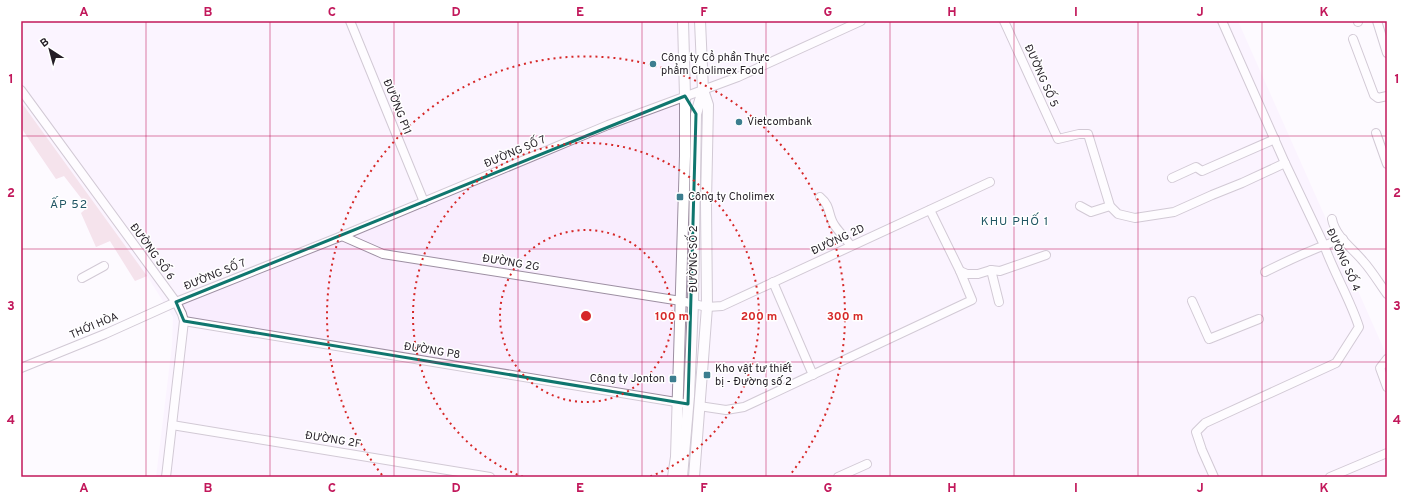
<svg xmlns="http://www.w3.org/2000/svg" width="1408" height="498" font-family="Overpass,sans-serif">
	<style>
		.built { fill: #f9edfe }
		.green { fill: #ecc7d4 }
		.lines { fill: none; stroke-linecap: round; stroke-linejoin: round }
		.minor-casing { stroke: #9d8fa2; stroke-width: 10 }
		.major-casing { stroke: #9d8fa2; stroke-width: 12 }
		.minor { stroke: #fff; stroke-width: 8 }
		.major { stroke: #fff; stroke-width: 10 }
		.marked { fill: none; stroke: #0f766e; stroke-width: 3; stroke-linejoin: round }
		.grid { fill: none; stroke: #c2185b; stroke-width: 1; stroke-opacity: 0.55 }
		.ring { fill: none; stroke: #d62828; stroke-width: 2; stroke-dasharray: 2 4 }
		.poi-dot { fill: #3c7e8f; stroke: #fff; stroke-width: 1.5 }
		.labels { text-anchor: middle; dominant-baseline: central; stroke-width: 3; stroke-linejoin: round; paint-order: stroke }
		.poi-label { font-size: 11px; fill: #241e26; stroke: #fff; text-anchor: start }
		.street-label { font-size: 11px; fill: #241e26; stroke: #fff }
		.neighbourhood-label { font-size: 12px; letter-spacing: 1px; fill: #215664; stroke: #fff }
		.centre { fill: #d62828; stroke: #fff; stroke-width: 2 }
		.ring-label { font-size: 12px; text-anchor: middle; font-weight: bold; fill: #d62828; stroke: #fff; stroke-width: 3; stroke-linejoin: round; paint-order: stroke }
		.neatline { fill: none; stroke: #c2185b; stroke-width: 1.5 }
		.grid-label { font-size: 13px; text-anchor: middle; font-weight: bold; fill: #c2185b }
	</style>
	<rect width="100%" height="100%" fill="#fdfaff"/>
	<path class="built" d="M21,21H1238L1387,356V477H156L172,345L173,317L147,276L135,281L110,241L96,247L81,213L88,207L64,176L56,179L21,127Z"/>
	<path class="green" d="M21,102L147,276L135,281L110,241L96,247L81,213L88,207L64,176L56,179L24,132L21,126Z"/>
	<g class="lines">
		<g class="minor-casing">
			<g id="minor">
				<path d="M350,21L424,202"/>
				<path d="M1004,21L1058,139L1079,134H1088L1110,206L1118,214L1135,218L1174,212L1212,195L1242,183L1285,163"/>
				<path d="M1358,21V22"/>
				<path d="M1377,21L1387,53"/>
				<path d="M1353,39L1374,95L1378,98L1387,96"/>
				<path d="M21,90L176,302L182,314L184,321L166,477"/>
				<path d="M1376,133L1387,164"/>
				<path d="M1172,178L1196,167L1202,171L1275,139"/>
				<path d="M820,197C832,207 827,215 835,226C840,233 846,239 851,246"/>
				<path d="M1080,206L1091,212L1110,206"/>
				<path d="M930,210L960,271L967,274H978L991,270L1000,271L1046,255"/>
				<path d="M1332,219C1335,236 1352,248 1363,261C1372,271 1379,283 1387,294"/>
				<path d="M342,236L383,254L681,301L707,307L722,306L990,182"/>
				<path d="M991,270L999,302"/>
				<path d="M1265,272C1291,259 1316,247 1343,239"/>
				<path d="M82,278L104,266"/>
				<path d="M773,282L813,375"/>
				<path d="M1192,301L1209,339L1259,319"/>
				<path d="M184,321L688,404"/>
				<path d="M1387,359L1380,368L1387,387"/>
				<path d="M21,368L105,334L176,302L342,236L608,125L738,77L861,21"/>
				<path d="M699,406L726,410L744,407L972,300L960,271"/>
				<path d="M172,425L490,477"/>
				<path d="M838,477L867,464"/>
				<path d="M1214,477L1202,450L1196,432L1205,423L1336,363L1359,327C1350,299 1334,273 1324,245L1285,163L1222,21"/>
				<path d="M1330,477L1387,453"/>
			</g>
		</g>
		<g class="major-casing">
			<g id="major">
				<path d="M673,477L676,457L685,156V96L683,21"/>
				<path d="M682,477L689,396L693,304L696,114L703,90"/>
				<path d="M694,477L707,307L706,203L708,105L703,90L700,21"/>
			</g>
		</g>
		<use href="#minor" class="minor"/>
		<use href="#major" class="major"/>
	</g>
	<path d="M0 0H1408V498H0ZM685,96L696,114L688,404L184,321L176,302Z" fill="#fdfaff" fill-opacity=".55" fill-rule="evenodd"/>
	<path class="marked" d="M685,96L696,114L688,404L184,321L176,302Z"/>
	<path class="grid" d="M146,21V477M270,21V477M394,21V477M518,21V477M642,21V477M766,21V477M890,21V477M1014,21V477M1138,21V477M1262,21V477M21,136H1387M21,249H1387M21,362H1387"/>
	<g class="ring">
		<circle cx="586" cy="316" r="86"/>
		<path d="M523 477A173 173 0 1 1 649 477"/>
		<path d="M382 475A259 259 0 1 1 790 475"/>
	</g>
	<g class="poi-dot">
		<circle cx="653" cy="64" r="4"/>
		<circle cx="739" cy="122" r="4"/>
		<rect x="676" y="193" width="8" height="8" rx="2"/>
		<rect x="703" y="371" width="8" height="8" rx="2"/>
		<rect x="669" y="375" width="8" height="8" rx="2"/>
	</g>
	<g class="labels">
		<g class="poi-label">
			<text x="661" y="58">Công ty Cổ phần Thực<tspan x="661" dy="13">phẩm Cholimex Food</tspan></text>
			<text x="747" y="122">Vietcombank</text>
			<text x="688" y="197">Công ty Cholimex</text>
			<text x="715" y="369">Kho vật tư thiết<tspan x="715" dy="13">bị - Đường số 2</tspan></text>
			<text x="665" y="379" text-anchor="end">Công ty Jonton</text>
		</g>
		<g class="street-label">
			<text transform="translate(1041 76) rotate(66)">ĐƯỜNG SỐ 5</text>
			<text transform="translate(397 107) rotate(68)">ĐƯỜNG P11</text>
			<text transform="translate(515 152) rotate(-23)">ĐƯỜNG SỐ 7</text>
			<text transform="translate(838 240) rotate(-25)">ĐƯỜNG 2D</text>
			<text transform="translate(152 252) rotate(54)">ĐƯỜNG SỐ 6</text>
			<text transform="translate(694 259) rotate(-90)">ĐƯỜNG SỐ 2</text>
			<text transform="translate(1343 260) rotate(66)">ĐƯỜNG SỐ 4</text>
			<text transform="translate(511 263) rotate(9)">ĐƯỜNG 2G</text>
			<text transform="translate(215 275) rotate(-22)">ĐƯỜNG SỐ 7</text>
			<text transform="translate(94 326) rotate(-23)">THỚI HÒA</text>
			<text transform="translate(432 351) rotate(9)">ĐƯỜNG P8</text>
			<text transform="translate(333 440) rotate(9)">ĐƯỜNG 2F</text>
		</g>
		<g class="neighbourhood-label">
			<text x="69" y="205">ẤP 52</text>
			<text x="1015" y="222">KHU PHỐ 1</text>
		</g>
	</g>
	<circle cx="586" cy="316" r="6" class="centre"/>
	<g class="ring-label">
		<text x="672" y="320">100 m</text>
		<text x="759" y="320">200 m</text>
		<text x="845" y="320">300 m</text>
	</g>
	<rect width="1408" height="498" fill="none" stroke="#ffffff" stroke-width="44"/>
	<g transform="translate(50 50) rotate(324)" stroke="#ffffff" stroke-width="3" paint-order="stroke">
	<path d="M0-3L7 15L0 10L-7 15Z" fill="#241e26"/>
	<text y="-6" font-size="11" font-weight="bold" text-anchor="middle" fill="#241e26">B</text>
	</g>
	<rect x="22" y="22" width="1364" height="454" class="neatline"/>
	<g class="grid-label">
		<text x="84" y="16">A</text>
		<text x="208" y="16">B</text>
		<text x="332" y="16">C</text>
		<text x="456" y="16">D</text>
		<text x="580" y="16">E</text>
		<text x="704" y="16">F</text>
		<text x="828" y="16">G</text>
		<text x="952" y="16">H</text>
		<text x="1076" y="16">I</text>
		<text x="1200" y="16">J</text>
		<text x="1324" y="16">K</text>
		<text x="11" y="83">1</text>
		<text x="1397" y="83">1</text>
		<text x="11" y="197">2</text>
		<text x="1397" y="197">2</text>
		<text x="11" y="310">3</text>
		<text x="1397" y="310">3</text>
		<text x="11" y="424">4</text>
		<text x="1397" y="424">4</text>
		<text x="84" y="492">A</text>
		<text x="208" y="492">B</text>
		<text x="332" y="492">C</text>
		<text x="456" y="492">D</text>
		<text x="580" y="492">E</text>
		<text x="704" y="492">F</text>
		<text x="828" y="492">G</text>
		<text x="952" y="492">H</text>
		<text x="1076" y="492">I</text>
		<text x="1200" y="492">J</text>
		<text x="1324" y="492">K</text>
	</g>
</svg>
